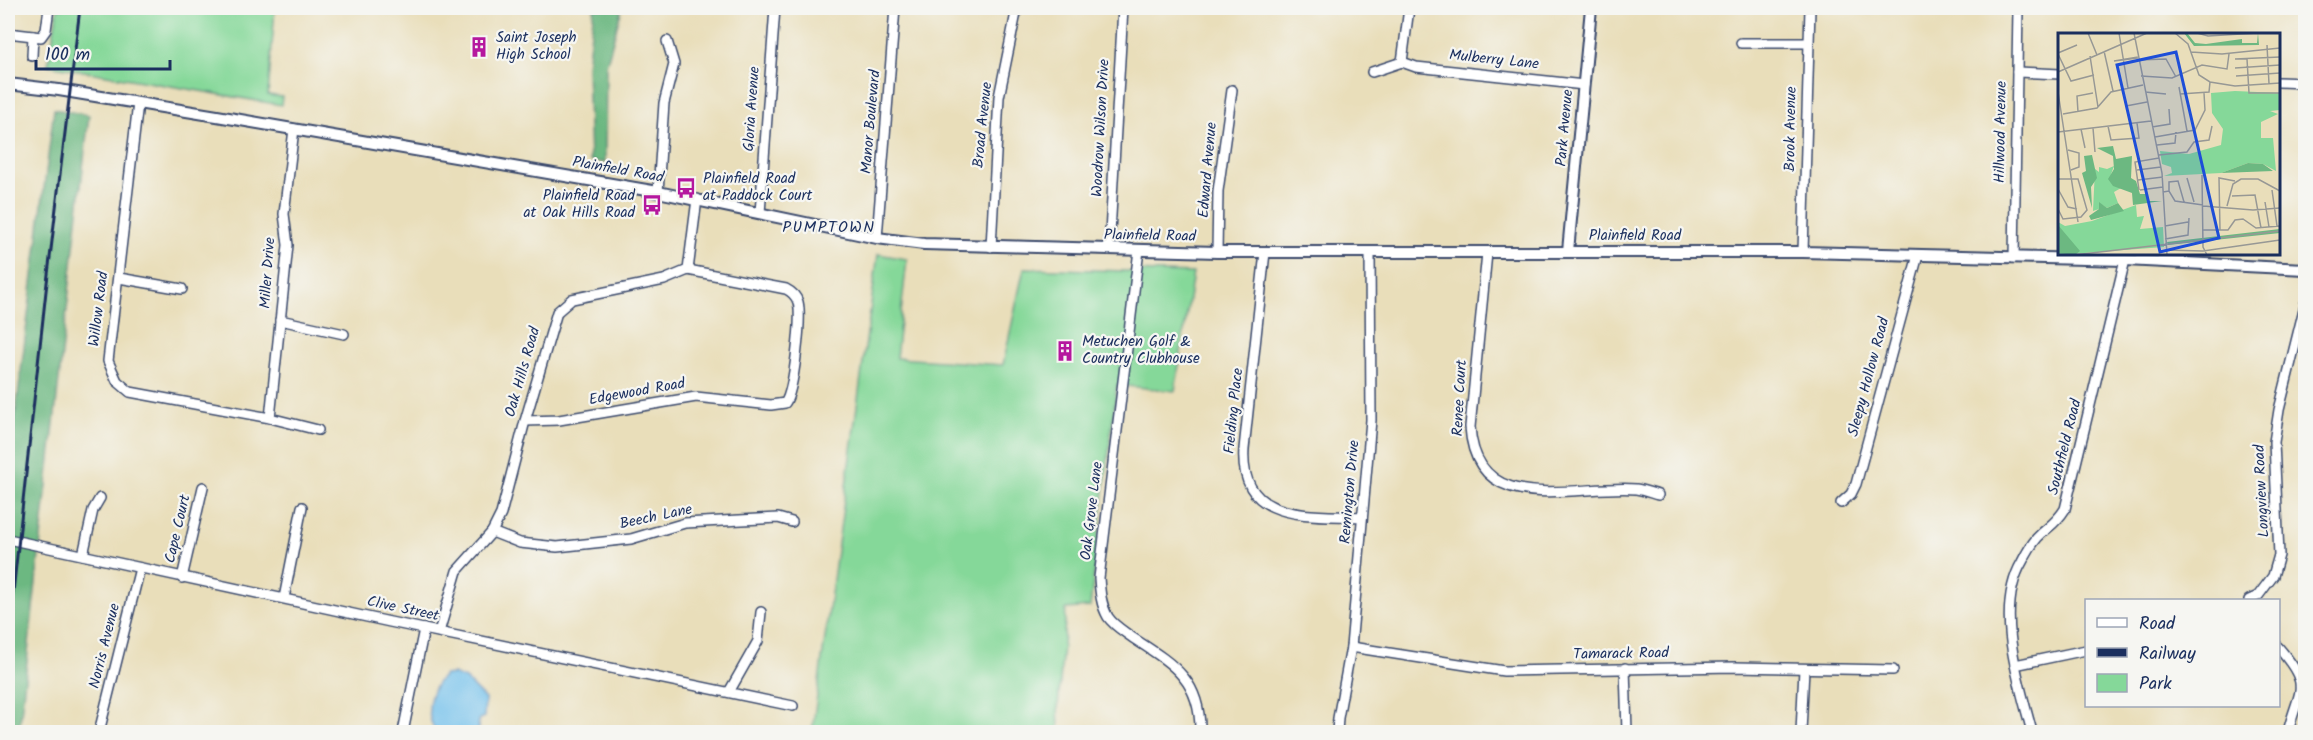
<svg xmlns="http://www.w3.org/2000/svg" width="2313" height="740" font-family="Kalam,sans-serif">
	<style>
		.green { fill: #85d899; stroke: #50847c; stroke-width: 1.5 }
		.forest { fill: #6cb881; stroke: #447470; stroke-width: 1.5 }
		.water { fill: #71c0ec; stroke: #4678a5; stroke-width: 1.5 }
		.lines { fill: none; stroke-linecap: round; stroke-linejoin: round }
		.minor-casing { stroke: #3a496c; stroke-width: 12 }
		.tertiary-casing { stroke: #3a496c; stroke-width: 14 }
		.minor { stroke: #fff; stroke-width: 9 }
		.tertiary { stroke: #fff; stroke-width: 10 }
		.rail { stroke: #1b2f5e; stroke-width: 3 }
		.labels { text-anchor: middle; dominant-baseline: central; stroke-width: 4.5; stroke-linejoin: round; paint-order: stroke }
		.poi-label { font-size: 15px; fill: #1b2f5e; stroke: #f6f6f2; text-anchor: start }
		.street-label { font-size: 15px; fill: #1b2f5e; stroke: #f6f6f2 }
		.neighbourhood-label { font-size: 16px; letter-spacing: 1.5px; fill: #1b2f5e; stroke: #f6f6f2 }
		.inset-road { fill: none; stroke: #979895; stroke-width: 1.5 }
		.view { fill: #1d4ed8; fill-opacity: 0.15; stroke: #1d4ed8; stroke-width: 3 }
		.inset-edge { fill: none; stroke: #1b2f5e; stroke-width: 3 }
	</style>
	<rect width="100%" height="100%" fill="#f6f6f2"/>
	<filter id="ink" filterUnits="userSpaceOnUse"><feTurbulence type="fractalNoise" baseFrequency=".0167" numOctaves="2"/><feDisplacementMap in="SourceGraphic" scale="12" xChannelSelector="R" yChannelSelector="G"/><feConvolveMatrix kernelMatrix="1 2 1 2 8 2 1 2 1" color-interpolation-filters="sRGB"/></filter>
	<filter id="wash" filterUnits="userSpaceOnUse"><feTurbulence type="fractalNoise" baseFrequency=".008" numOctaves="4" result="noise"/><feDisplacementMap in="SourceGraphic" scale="24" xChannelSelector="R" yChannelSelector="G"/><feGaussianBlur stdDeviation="1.35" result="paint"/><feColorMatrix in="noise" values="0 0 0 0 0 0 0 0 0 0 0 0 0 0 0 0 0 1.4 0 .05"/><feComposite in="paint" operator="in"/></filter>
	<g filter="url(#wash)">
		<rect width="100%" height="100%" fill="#e9deba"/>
		<g class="green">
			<path d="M58,8H275L268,95L282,97L281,105L48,65Z"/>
			<path d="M878,254L907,259L896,358L1003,365L1024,268L1193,273L1175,391L1117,385L1090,607L1066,609L1058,706L1059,732H812Z"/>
		</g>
		<g class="forest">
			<path d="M594,8H622L606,66L605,163L590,161L587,66Z"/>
			<path d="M54,109L89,115L19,732H8V474Z"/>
		</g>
		<path class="water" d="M453,674L465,679L485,699L484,717L479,719L478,732H436C424,713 428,691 444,675Z"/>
	</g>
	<g filter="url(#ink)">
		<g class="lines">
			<g class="minor-casing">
				<g id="minor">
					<path d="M1409,8L1402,62L1416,67L1584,85"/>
					<path d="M8,33L33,36L32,56"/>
					<path d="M33,36L41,37L46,30L49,8"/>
					<path d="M1741,43H1809"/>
					<path d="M1372,72L1402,62"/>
					<path d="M2017,72L2060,74"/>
					<path d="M2278,82L2306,83"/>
					<path d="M138,103L108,361L117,381L130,392L270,418L318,430"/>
					<path d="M658,192L664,103L674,64L667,41"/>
					<path d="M760,213L775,8"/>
					<path d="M877,238L895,8"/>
					<path d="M991,247L999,97L1017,8"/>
					<path d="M1109,250L1123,8"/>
					<path d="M1139,250L1099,578C1100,592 1101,605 1108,617C1114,626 1125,632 1133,638C1173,664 1201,680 1200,732"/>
					<path d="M1217,252L1218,191L1232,90"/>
					<path d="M1265,252L1244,449C1239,524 1310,514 1362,517"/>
					<path d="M1803,252L1810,8"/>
					<path d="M1487,253L1470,427C1476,520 1575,484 1636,489C1643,490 1651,493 1658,495"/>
					<path d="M2014,258L2018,8"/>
					<path d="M119,278L182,289"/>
					<path d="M280,320L344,334"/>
					<path d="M270,418L288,245L284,214L294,129"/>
					<path d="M525,421L559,420L696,397L771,405L785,403C794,391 802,318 798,302C796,296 792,292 786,289L688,270"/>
					<path d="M1841,503L1851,494L1856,484L1918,255"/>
					<path d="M492,532L520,543L557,547L631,539L685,523L778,518L792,522"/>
					<path d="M8,539L390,622L793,706"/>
					<path d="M83,555L93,510L100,498"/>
					<path d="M182,578L203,487"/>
					<path d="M284,598L302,507"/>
					<path d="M2249,600L2258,596L2273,576L2279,555L2274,442L2279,410L2306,301"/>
					<path d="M439,632L457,571L492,532L501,514L525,421L557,312L572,299L664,280L688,270L697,199"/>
					<path d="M1351,647L1504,671L1735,667L1893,670"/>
					<path d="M2278,647C2313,688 2299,687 2288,732"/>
					<path d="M2015,665L2086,650"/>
					<path d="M1625,668L1627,732"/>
					<path d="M729,692L758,641L761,612"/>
					<path d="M99,732L140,568"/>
					<path d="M403,732L424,629"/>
					<path d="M1337,732L1338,718L1351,647L1371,420L1370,252"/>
					<path d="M1801,732L1804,669"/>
					<path d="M2032,732C2019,682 1994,610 2022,562C2026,554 2031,545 2037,538C2048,526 2055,525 2065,509L2125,260"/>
				</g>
			</g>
			<g class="tertiary-casing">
				<g id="tertiary">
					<path d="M8,84L59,90L217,116L658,192L877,238L924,244L1217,252H1803L2125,260L2306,269"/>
					<path d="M1568,251L1591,8"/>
				</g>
			</g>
			<use href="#minor" class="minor"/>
			<use href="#tertiary" class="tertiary"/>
			<path class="rail" d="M8,638L46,291L80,8"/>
		</g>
	</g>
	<defs>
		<g id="building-bare" transform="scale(1.62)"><path d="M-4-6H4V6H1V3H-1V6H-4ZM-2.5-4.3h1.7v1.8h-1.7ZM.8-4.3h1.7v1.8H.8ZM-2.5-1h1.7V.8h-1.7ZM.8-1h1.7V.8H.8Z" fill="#b5179e" stroke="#f6f6f2" stroke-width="2.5" paint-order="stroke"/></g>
		<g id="bus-bare" transform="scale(1.62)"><path d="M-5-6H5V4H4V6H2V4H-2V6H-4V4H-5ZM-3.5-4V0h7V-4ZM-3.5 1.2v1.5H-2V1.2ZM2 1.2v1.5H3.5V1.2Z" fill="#b5179e" stroke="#f6f6f2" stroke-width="2.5" paint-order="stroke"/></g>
	</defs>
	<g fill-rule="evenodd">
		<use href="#building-bare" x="479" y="47"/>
		<use href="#bus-bare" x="686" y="188"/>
		<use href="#bus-bare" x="652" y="205"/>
		<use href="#building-bare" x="1065" y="351"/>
	</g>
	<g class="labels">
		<g class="poi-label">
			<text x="496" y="38">Saint Joseph<tspan x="496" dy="17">High School</tspan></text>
			<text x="703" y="179">Plainfield Road<tspan x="703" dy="17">at Paddock Court</tspan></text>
			<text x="635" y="196" text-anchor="end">Plainfield Road<tspan x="635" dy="17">at Oak Hills Road</tspan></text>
			<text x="1082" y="342">Metuchen Golf &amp;<tspan x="1082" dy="17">Country Clubhouse</tspan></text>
		</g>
		<g class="street-label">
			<text transform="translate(1494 60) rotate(6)">Mulberry Lane</text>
			<text transform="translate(752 109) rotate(-86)">Gloria Avenue</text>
			<text transform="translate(871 122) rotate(-85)">Manor Boulevard</text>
			<text transform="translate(983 125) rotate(-84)">Broad Avenue</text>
			<text transform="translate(1101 128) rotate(-87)">Woodrow Wilson Drive</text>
			<text transform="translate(1565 128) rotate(-85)">Park Avenue</text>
			<text transform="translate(1791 129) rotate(-89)">Brook Avenue</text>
			<text transform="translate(2001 132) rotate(-89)">Hillwood Avenue</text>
			<text transform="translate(618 170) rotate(10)">Plainfield Road</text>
			<text transform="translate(1208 170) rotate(-85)">Edward Avenue</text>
			<text transform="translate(1150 236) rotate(1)">Plainfield Road</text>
			<text x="1635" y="236">Plainfield Road</text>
			<text transform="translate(268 273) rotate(-86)">Miller Drive</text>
			<text transform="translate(99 309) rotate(-83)">Willow Road</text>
			<text transform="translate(523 372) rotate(-74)">Oak Hills Road</text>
			<text transform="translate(1869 377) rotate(-75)">Sleepy Hollow Road</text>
			<text transform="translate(637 392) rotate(-10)">Edgewood Road</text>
			<text transform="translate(1460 398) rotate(-87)">Renee Court</text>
			<text transform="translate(1234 411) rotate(-84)">Fielding Place</text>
			<text transform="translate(2065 447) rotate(-76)">Southfield Road</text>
			<text transform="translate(2262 491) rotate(-93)">Longview Road</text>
			<text transform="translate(1350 492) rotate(-85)">Remington Drive</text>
			<text transform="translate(1092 511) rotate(-83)">Oak Grove Lane</text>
			<text transform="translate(656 517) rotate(-12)">Beech Lane</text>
			<text transform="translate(178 529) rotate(-77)">Cape Court</text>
			<text transform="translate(403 609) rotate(12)">Clive Street</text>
			<text transform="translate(105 646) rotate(-76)">Norris Avenue</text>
			<text transform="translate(1621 654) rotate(-1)">Tamarack Road</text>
		</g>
		<g class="neighbourhood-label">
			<text x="829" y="227">PUMPTOWN</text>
		</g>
	</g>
	<g transform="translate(2058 33)">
		<rect width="222" height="222" fill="#e9deba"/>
		<path d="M177,58L222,60V77L212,78L220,81L203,89V105H215L218,138L205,131L190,130L163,140L106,143L114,140L113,134L104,131L102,118L131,121L163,112L165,96L154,80L153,60ZM56,133L52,144L63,155L56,159L60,170L49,175L41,170V176L35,178L37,136L41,139V134L49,136ZM78,172L79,184L86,183L82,196L105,194L106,214L0,222V189L7,193L34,188Z" fill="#85d899"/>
		<path d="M126,0H129L137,10L148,11L184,6V10H199L200,0L201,12L136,13ZM55,113L58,126L74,123L73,145L78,148L82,161H88L90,168H104L75,172L74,160L55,153L50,146L56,136L55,123L39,115ZM34,122L39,145L33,154L34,175L24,140L28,138L26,123ZM190,130L205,131L215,138L163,140ZM41,169L49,175L60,170L66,178L33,187L31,183L41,176ZM0,192L22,218L17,222L0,220ZM222,196V200L110,212L109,209Z" fill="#6cb881"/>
		<path class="inset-road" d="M30,0L39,22M61,0L70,55M76,0L104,140L109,222M117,0L130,11L141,42L152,49L177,53L222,50M139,0L150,3L200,0M209,12L211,51M46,18L55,58M133,19L164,21L222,15M0,20L19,12M0,21L13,48L36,42M32,23L40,74M80,24L56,28L80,25M177,26L222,24M189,26L191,60H222M80,27L108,26L118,44M177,35L222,32M0,39L89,0M83,43L114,45L144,32L169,36L171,21M178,43L222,40M121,54L129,98M0,59L20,189M87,59L108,61M122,61L151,59L152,49M68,73L89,69M20,79L19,63L35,60M5,81L39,75L53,59L85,52M50,93L53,107L81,105L79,90M94,94L112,91L111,76M35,95L37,119M23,96L27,115M0,99L93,88M97,104L137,97L147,77L146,60M99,112L117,110L118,99M10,117L21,120V134L13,137M101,122L129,119L136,109L151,107L154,93M79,137L103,134M144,142L145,214L149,222M129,145L136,169M0,146H20L29,177L23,184L5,186L0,176M80,147L105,144M0,156L10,174L19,176M81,157L77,129L101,125M82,157L105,154M214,157L219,193M111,158V149L120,148L126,169M105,159L111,158L117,168L145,172M174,163L197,162L203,195M207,169L211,194M145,173L195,177L222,175M169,173L175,151L183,146H200L222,158M107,193L130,189M145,197H170L177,187L185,186L198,195L222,193M162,197L161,145L177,148M107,206L130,202L131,185M108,217L145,218L222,207M16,222L222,198"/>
		<path class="view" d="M118,19L161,205L102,219L59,32Z"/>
		<rect width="222" height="222" class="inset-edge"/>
	</g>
	<rect width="2313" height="740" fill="none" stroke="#f6f6f2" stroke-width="30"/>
	<rect x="2085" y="599" width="195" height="108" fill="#f6f6f2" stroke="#9ea6b7" stroke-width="1.5"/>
	<rect x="2097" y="618" width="30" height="9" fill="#ffffff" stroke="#9ea6b7" stroke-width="1.5"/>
	<text x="2139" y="629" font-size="18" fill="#1b2f5e">Road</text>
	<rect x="2097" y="648" width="30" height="9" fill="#1b2f5e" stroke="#9ea6b7" stroke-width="1.5"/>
	<text x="2139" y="659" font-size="18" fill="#1b2f5e">Railway</text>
	<rect x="2097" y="674" width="30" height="18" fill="#85d899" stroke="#9ea6b7" stroke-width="1.5"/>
	<text x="2139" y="689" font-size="18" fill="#1b2f5e">Park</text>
	<path d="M36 60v9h134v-9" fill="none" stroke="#1b2f5e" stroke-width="3"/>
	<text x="45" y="60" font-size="18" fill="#1b2f5e" stroke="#f6f6f2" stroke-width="4.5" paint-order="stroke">100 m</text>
</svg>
